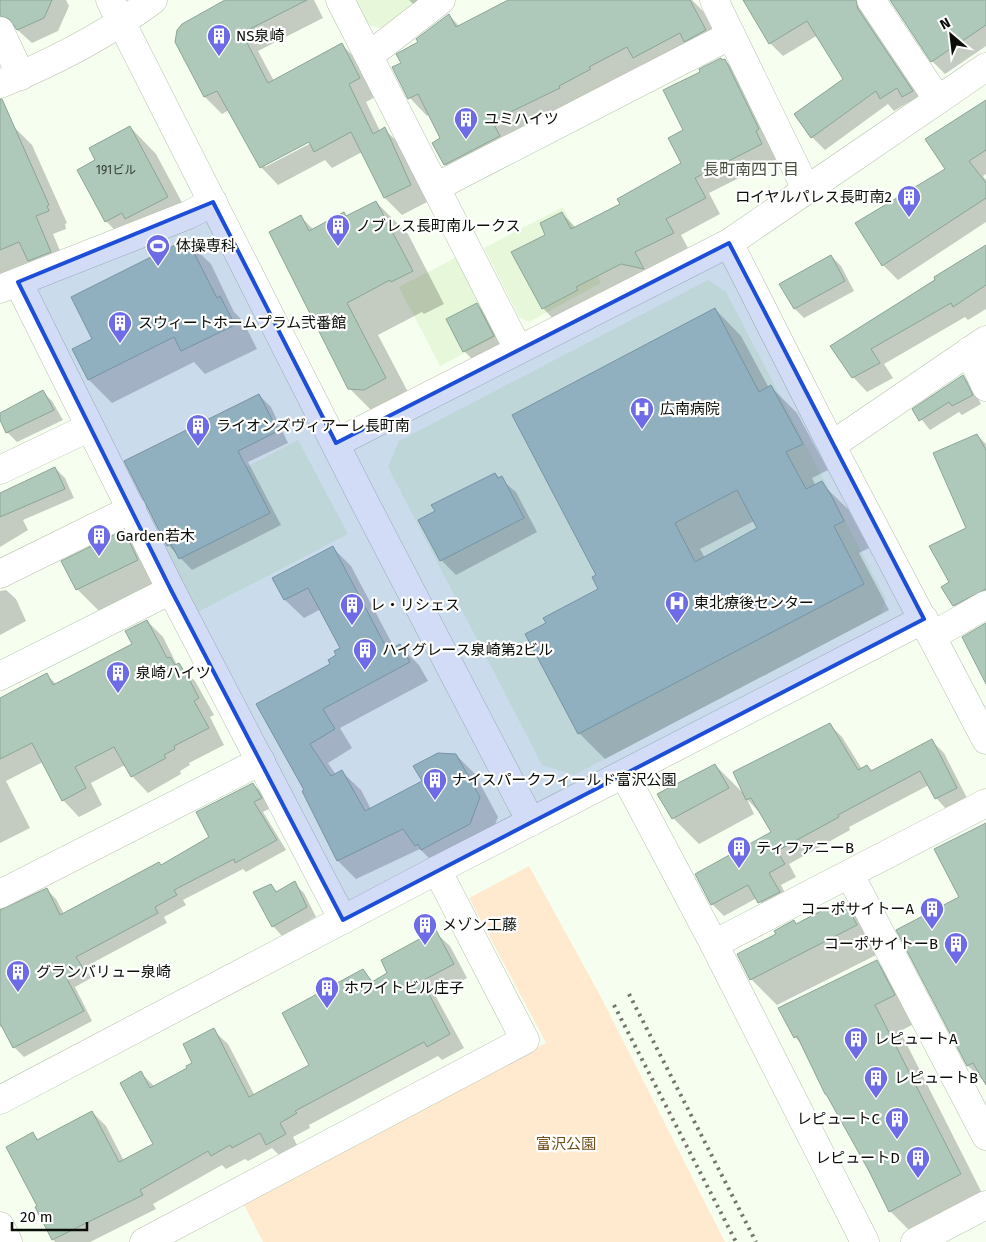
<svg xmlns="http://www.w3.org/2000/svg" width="986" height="1242" font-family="'Fira Sans','Noto Sans JP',sans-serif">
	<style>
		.built { fill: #e6f8d9 }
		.green { fill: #ffead0 }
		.shadow { fill: #0003; fill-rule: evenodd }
		.building { fill: #aec9ba; stroke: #8ba597; fill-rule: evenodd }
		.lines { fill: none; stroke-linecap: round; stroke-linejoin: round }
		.minor-casing { stroke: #b5c3ac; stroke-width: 29 }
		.minor { stroke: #fff; stroke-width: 28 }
		.rail { stroke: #71776c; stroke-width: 4; stroke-dasharray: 2.5 5; stroke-linecap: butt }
		.marked { fill: #1d4ed8; fill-opacity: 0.2; stroke: #1d4ed8; stroke-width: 4; stroke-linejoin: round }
		.labels { text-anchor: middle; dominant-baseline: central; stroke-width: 4.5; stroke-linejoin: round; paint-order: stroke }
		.number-label { font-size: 12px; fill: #323d33 }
		.poi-label { font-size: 15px; fill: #090e06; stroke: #fff; text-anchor: start }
		.park-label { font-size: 15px; fill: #704d18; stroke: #fff }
		.neighbourhood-label { font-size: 16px; fill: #47523f; stroke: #fff }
	</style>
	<rect width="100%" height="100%" fill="#f6fef0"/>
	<g class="built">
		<path d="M354,0H421L385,29L367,25Z"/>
		<path d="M563,207L601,283L529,322L519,317L484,248Z"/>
		<path d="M459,256L499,335L440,366L399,287Z"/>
		<path d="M708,280L726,292L886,599L881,614L574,775L542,765L388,467L399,441Z"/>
		<path d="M298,440L348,534L198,612L150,517Z"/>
	</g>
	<path class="green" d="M529,866L601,997L725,1242H263L243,1203L546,1043L469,898Z"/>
	<g class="shadow">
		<path d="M0,0H66L69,6L58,31L32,43L1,15Z"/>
		<path d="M227,0H314L323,18L258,51L274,81L342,45L359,62L377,96L366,102L380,131L384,129L402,146L427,202L402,215L385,198L362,152L332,168L325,160L278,185L261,167L229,110L222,114L205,97L176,42ZM314,138L315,141L265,167V164Z"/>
		<path d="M409,0H447L426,17Z"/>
		<path d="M510,0H692L703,11L723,48L651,75L641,65L605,84L607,87L462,182L445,165L433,143L442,139L429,114L427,116L410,98L394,68L402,63L420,43L449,15L460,27Z"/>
		<path d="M744,0H875L925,104L916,109L909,102L894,111L888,104L825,150L812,137L844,79L818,35L783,56L770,43Z"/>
		<path d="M891,0H986V46L945,74L932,61Z"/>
		<path d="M725,60L740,76L777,159L709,193L720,214L681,235L688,248L650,268L657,283L558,324L543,308L547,235L562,213L576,228L622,204L683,163L684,130Z"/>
		<path d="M986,102V174L983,176L986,180V222L898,280L883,265L947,169Z"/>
		<path d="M14,127L32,145L67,223L65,224L66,229L53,234L68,270L0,276V132Z"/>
		<path d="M130,127L156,154L193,223L152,245L147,240L132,248L106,221L97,161Z"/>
		<path d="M376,202L408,234L444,304L424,314L422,312L378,335L418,411L381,420L349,388L301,217L314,230L344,214L347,217Z"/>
		<path d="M187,241L211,264L234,312L243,321L257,349L205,374L194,362L112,403L89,380L74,349L94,339Z"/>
		<path d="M986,246V309L968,320L965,317L884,364L893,378L867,392L853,377L832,346Z"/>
		<path d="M831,256L841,266L854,291L804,318L795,309Z"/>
		<path d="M477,304L486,314L503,346L474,361L464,351Z"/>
		<path d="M715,309L741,336L769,388L771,387L797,413L828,470L812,478L816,486L821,483L848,509L869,548L859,553L889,610L605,759L579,733L600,590L597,575ZM754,521L759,528L705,558L700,549Z"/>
		<path d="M963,376L972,386L981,404L962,415L959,412L930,430L914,410Z"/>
		<path d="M43,392L52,401L63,420L17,442L7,432L0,414Z"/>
		<path d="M259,395L271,407L288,443L248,462L281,525L192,570L168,545Z"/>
		<path d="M977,435L986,444V619L974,625L954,605L951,583L968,528Z"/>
		<path d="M55,468L65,478L74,498L23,520L28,530L0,547V495Z"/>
		<path d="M495,474L516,492L537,532L456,575L441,560L436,512Z"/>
		<path d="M124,532L150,558L164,586L103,615L77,589Z"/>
		<path d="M333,548L351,566L395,649L400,646L419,665L428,681L340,728L352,748L328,763L336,775L342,772L361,790L371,809L423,781L456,755L475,774L498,817L488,842L435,864L420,849L356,879L338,861L304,792L305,791L258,705L332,665L338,656L342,648L321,609L304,618L285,600L274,579Z"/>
		<path d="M6,590L16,599L26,621L0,635V591Z"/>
		<path d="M147,621L163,637L177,665L195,681L214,715L210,717L224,745L189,763L190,765L180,771L181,774L148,793L132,776L125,765L91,783L102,805L79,817L63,800L43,762L6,781L30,828L0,843V712L47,675L57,685L134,645Z"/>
		<path d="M829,724L842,737L862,769L867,767L872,772L932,741L944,753L968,800L948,811L936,798L929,785L849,827L850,830L789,864L796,877L781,885L791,905L772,915L757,898L724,916L712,904L773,833L759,812L747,799L754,814L699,844L673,818L715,765L744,794Z"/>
		<path d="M253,784L263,794L271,808L263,812L286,850L246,872L243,869L183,900L186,905L164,917L167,923L85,967L91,978L75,987L92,1021L24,1057L14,1047L3,1026L0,1027V909H7L46,889L56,899L64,914L161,866L211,838Z"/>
		<path d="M986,824V1083L968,1066L898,930L960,897Z"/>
		<path d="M294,883L304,893L316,917L282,936L273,926L271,886L278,893Z"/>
		<path d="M843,901L869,927L882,952L777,1005L751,979L794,922L797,924Z"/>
		<path d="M435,932L450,946L467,978L435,995L464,1048L442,1060L438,1056L309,1125L310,1128L293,1137L299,1149L282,1158L272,1148L248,1161L245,1159L226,1169L222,1165L153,1204L156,1209L90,1242H55L53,1239L39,1207L33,1134L39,1140L92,1112L106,1126L124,1161L155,1144L141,1073L155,1087L189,1068L213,1030L228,1044L255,1096L311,1066L362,971L374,982L389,974Z"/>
		<path d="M876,961L903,988L920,1021L900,1031L986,1201L916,1237L890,1211L803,1046L795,1037Z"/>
	</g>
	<g class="building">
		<path d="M0,0H52L44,18L17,30L9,19L0,16Z"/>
		<path d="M225,0H307L242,33L268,83L342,43L360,78L349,84L373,134L385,127L411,185L384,198L351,132L314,152L309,142L260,168L217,91L204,97L175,42L177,30L182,24Z"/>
		<path d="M508,0H690L706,30L684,42L680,33L633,58L627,47L589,67L591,69L559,86L560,88L492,121L500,136L444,165L432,143L440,138L418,94L408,99L392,67L401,63L396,54L418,42L416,39L449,14L456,27Z"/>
		<path d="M743,0H856L858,9L913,91L902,97L897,88L880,99L876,91L811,138L794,114L843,79L807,21L769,44Z"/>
		<path d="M890,0H986V25L931,62Z"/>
		<path d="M721,58L722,60L725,59L759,129L756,131L762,144L695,178L706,198L666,219L674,233L635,252L644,269L621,264L576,287L578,290L542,309L511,252L545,235L540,223L562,212L571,229L620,204L617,199L681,163L668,138L683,130L663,90L700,72L699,69Z"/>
		<path d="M0,99H2L49,205L47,206L49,211L36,216L51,252L28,261L19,242L0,250Z"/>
		<path d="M986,100V150L969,161L986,183V198L882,266L855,223L945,169L925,139Z"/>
		<path d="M130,126L168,197L125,219L122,213L105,222L77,170L95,160L89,148Z"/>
		<path d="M376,201L413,271L391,282L390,280L347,303L386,378L364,390L348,389L269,232L301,215L309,231L344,212L346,216Z"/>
		<path d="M187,239L217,298L220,296L235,325L181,351L174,337L88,380L72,349L92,339L71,297Z"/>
		<path d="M986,245V285L953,307L951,303L871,349L880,363L852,378L830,346L935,280L934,277Z"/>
		<path d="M831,255L845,281L794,309L779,284Z"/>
		<path d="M477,303L494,336L463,352L446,319Z"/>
		<path d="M715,308L759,392L771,385L803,444L786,452L806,489L822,481L832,497L844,521L834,526L864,584L578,734L525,634L546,623L543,618L598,589L592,577L596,575L512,415ZM737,490L757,528L695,562L675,523Z"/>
		<path d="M963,375L973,395L952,406L949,402L919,421L912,409Z"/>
		<path d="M43,390L54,410L6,433L0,420V413Z"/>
		<path d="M259,394L278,431L238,451L270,513L179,559L171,544L167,546L124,461Z"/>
		<path d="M977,434L986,450V589L953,606L941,587L949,582L929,546L966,528L933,453Z"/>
		<path d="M55,467L65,489L0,517V493Z"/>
		<path d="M495,473L498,478L502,476L524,518L440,561L418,520L435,511L431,505Z"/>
		<path d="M124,530L138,560L76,590L61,561Z"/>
		<path d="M333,546L385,645L389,650L400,644L410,662L323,709L335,729L310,744L331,776L342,770L365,811L422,781L413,766L438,753L456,754L480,797L470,824L421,850L418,844L415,846L403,829L337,861L302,791L304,790L256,704L330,664L328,660L336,655L334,651L340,648L308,588L284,600L272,578Z"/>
		<path d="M147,620L167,658L170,657L175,665L179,663L189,679L199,698L194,701L209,728L174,746L175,749L164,755L166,758L131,777L114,747L75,767L86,788L62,801L32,743L0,759V698L47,673L53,685L132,644L125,631Z"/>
		<path d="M986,623V684L962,637Z"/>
		<path d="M830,723L858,770L867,765L871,771L932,739L957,788L935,799L920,771L838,815L839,817L777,851L785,864L769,873L780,892L758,903L748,885L711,905L695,874L771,832L751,798L746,800L733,772Z"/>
		<path d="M715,764L729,788L672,819L657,794Z"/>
		<path d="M253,783L262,798L254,802L277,840L235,863L234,859L174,890L177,895L155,907L158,913L76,957L83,968L66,977L84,1011L13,1048L0,1023V910L47,888L60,915L159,862L161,865L209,837L196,812Z"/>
		<path d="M986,823V1085L973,1063L967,1066L896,930L959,897L934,849Z"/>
		<path d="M295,881L307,907L272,927L253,892L271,884L276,892Z"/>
		<path d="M844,899L857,925L750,980L737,954L776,934L774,931L794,920L796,924Z"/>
		<path d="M436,930L454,964L422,981L450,1034L427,1047L424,1042L295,1111L297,1113L280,1123L286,1134L266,1145L260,1133L232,1148L230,1145L211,1156L208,1151L140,1190L143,1195L52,1240L35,1207L37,1206L6,1147L33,1132L37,1140L92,1111L119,1162L153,1144L120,1083L141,1071L150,1088L187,1068L186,1066L192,1063L183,1044L214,1028L249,1097L309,1065L282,1013L363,969L372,982L387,973L381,960Z"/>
		<path d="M877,960L895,995L875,1005L961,1174L889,1212L869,1171L826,1094H825L797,1036L794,1038L778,1008Z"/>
	</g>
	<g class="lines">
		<g class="minor-casing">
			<g id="minor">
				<path d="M110,0L364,501L531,822"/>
				<path d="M340,0L518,349"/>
				<path d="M714,0L806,189"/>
				<path d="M871,0L938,100"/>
				<path d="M0,31L21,76"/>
				<path d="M370,55L441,0"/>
				<path d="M0,84C54,62 106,35 153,0"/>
				<path d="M436,187L731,35"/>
				<path d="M729,243L840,462L986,740"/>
				<path d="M18,282L171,590L343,920"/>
				<path d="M0,289L188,215L213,202"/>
				<path d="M969,351L986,387"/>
				<path d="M336,443L729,243L986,67"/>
				<path d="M832,445L986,340"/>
				<path d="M0,470L90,427"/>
				<path d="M0,574L132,509"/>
				<path d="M932,636L986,605"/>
				<path d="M0,676L171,590"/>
				<path d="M624,774L714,944L865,1242"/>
				<path d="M850,875L986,1136"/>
				<path d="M0,894L261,761"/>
				<path d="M714,944L986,803"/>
				<path d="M0,1100L437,870L924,619"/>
				<path d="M0,1226L8,1242"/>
				<path d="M144,1242L525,1040L437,870"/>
				<path d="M915,1242L986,1205"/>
			</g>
		</g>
		<use href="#minor" class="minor"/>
		<g class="rail">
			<path d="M629,994L756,1242"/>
			<path d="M614,1005L736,1242"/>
		</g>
	</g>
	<path class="marked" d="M213,202L336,443L729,243L924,619L343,920L171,590L18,282Z"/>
	<defs>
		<g id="building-pin" transform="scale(1.25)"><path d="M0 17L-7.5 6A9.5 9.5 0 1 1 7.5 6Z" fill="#6d6ce6" stroke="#fff"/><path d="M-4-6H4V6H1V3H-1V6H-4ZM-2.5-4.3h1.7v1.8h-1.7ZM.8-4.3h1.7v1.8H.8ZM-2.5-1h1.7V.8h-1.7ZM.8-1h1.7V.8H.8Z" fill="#fff"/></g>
		<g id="stadium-pin" transform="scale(1.25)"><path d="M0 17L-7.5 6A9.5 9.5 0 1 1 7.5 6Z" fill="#6d6ce6" stroke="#fff"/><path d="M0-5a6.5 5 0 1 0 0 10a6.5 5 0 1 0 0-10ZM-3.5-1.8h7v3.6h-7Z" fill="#fff"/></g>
		<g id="hospital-pin" transform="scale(1.25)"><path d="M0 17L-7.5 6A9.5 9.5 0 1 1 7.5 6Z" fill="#6d6ce6" stroke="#fff"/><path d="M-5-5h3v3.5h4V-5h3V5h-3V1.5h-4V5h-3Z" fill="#fff"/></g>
	</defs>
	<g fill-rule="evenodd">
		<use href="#building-pin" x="219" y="36"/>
		<use href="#building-pin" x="466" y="119"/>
		<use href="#building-pin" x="909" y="197"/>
		<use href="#building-pin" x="338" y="226"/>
		<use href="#stadium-pin" x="158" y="246"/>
		<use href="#building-pin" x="120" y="323"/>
		<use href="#hospital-pin" x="642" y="409"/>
		<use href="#building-pin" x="198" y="426"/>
		<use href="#building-pin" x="99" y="536"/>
		<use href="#hospital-pin" x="677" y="603"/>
		<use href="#building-pin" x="352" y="605"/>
		<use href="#building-pin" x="365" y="650"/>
		<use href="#building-pin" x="118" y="673"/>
		<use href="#building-pin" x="435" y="780"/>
		<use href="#building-pin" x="739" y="848"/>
		<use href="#building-pin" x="932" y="909"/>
		<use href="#building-pin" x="425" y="925"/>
		<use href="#building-pin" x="956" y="944"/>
		<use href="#building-pin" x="18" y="972"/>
		<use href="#building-pin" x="327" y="988"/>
		<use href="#building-pin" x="856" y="1039"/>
		<use href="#building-pin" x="876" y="1078"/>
		<use href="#building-pin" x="897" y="1119"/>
		<use href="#building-pin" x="918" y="1158"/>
	</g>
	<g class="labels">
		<g class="number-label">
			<text x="116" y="170">191ビル</text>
		</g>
		<g class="poi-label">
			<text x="236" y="36">NS泉崎</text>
			<text x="484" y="119">ユミハイツ</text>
			<text x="892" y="197" text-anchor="end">ロイヤルパレス長町南2</text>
			<text x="356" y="226">ノブレス長町南ルークス</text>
			<text x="176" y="246">体操専科</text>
			<text x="138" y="323">スウィートホームプラム弐番館</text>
			<text x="660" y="409">広南病院</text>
			<text x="216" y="426">ライオンズヴィアーレ長町南</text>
			<text x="116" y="536">Garden若木</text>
			<text x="694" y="603">東北療後センター</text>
			<text x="370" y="605">レ・リシェス</text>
			<text x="382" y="650">ハイグレース泉崎第2ビル</text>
			<text x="136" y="673">泉崎ハイツ</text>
			<text x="452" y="780">ナイスパークフィールド富沢公園</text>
			<text x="756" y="848">ティファニーB</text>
			<text x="914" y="909" text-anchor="end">コーポサイトーA</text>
			<text x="442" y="925">メゾン工藤</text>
			<text x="938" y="944" text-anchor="end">コーポサイトーB</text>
			<text x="36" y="972">グランバリュー泉崎</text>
			<text x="344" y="988">ホワイトビル庄子</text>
			<text x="874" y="1039">レピュートA</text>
			<text x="894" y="1078">レピュートB</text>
			<text x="880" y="1119" text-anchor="end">レピュートC</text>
			<text x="900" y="1158" text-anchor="end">レピュートD</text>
		</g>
		<g class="park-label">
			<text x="566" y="1144">富沢公園</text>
		</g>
		<g class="neighbourhood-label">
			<text x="751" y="169">長町南四丁目</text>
		</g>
	</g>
	<g transform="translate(951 35) rotate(332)" stroke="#ffffff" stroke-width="4" paint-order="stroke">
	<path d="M0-4L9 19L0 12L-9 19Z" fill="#090e06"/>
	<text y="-8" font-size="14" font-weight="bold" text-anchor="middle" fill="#090e06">N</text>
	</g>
	<path d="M12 1222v8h75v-8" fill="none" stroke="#090e06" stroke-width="2.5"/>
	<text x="20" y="1222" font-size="15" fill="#090e06" stroke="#ffffff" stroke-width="4" paint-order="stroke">20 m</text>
</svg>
